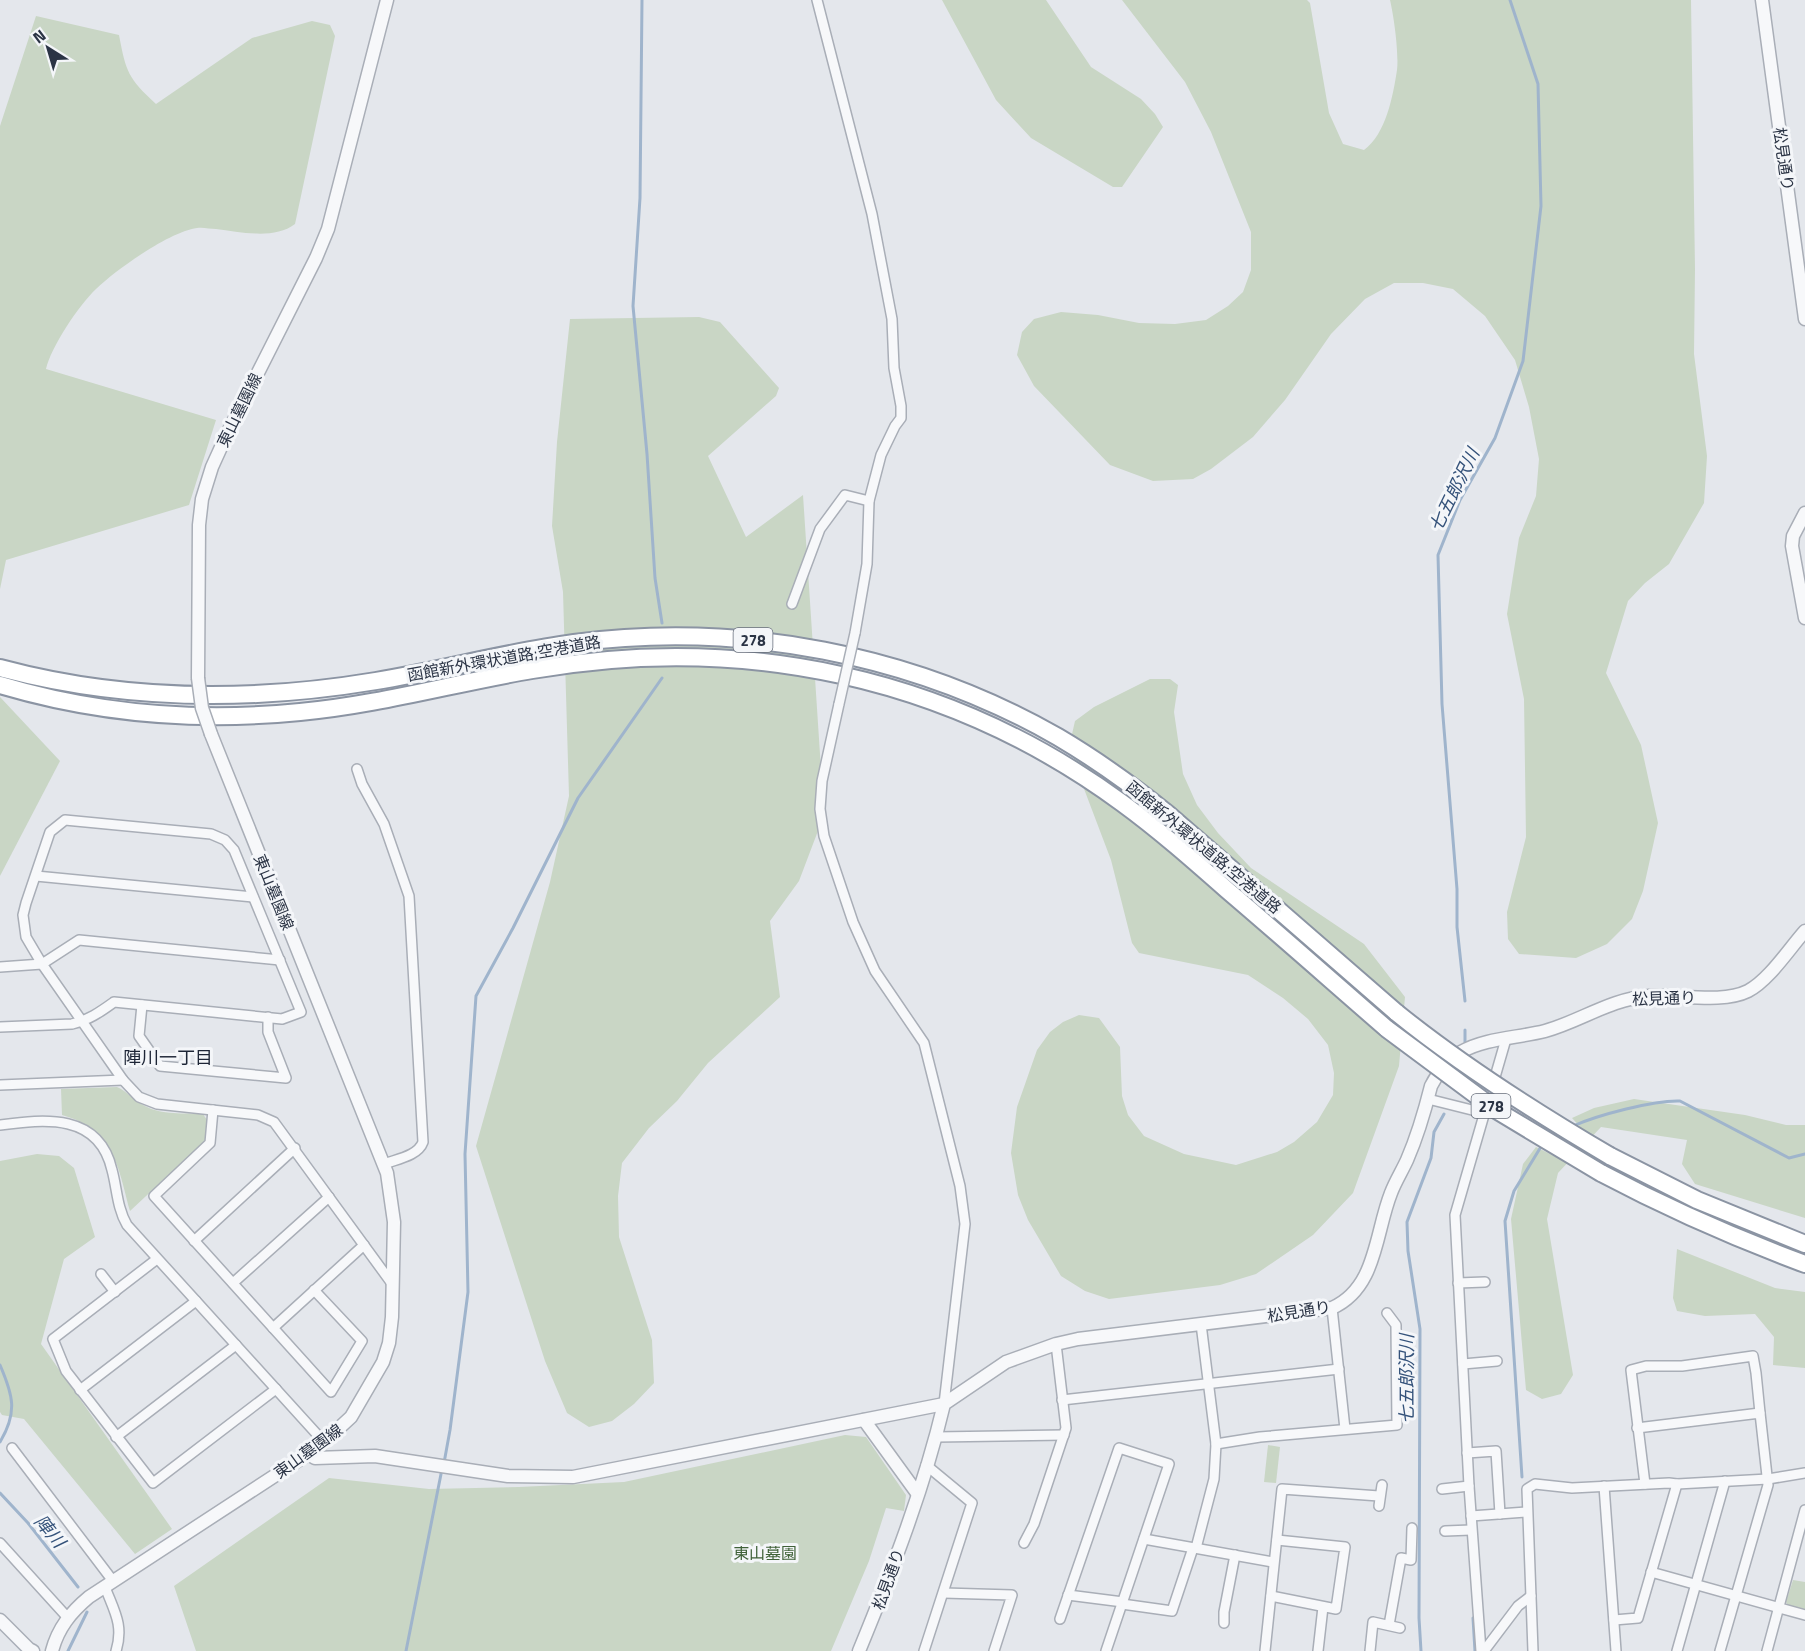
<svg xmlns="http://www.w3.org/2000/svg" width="1805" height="1651" font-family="'Titillium Web','Noto Sans JP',sans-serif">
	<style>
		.green { fill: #c9d6c5 }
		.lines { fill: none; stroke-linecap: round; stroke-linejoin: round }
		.stream { stroke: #9fb4cc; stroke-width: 3 }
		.minor-casing { stroke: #a9aeb7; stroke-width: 12 }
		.tertiary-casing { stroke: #a9aeb7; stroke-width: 15 }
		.motorway-casing { stroke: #8b94a3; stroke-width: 20 }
		.minor { stroke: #f7f8fa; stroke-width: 9 }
		.tertiary { stroke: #f7f8fa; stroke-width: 12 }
		.motorway { stroke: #fff; stroke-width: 16 }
		.minor-bridge-casing { stroke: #a9aeb7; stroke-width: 12; stroke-linecap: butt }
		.tertiary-bridge-casing { stroke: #a9aeb7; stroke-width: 15; stroke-linecap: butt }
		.motorway-bridge-casing { stroke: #8b94a3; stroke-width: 20; stroke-linecap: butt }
		.minor-bridge { stroke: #f7f8fa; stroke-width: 9 }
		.tertiary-bridge { stroke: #f7f8fa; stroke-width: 12 }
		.motorway-bridge { stroke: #fff; stroke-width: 16 }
		.labels { text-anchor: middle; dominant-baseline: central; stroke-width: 6; stroke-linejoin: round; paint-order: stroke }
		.shield { fill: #f4f6f9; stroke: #676e7b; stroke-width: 1.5 }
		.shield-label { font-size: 15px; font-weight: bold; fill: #2b3445 }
		.street-label { font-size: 16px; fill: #2b3445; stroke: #f4f6f9 }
		.park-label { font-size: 16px; fill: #3f6138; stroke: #f4f6f9 }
		.water-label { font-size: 18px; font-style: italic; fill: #34527a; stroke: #f4f6f9 }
		.neighbourhood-label { font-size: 18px; fill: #1d2536; stroke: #f4f6f9 }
	</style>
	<rect width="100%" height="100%" fill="#e4e7ec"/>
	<g class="green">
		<path d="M942,0H1046L1091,67L1141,99L1155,114L1163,127L1122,187H1113L1031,138L996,100Z"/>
		<path d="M1122,0H1307L1310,3L1329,113L1343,144L1364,150C1386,134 1393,96 1397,70C1399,53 1394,17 1390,0H1691L1695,269L1694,354L1707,456L1704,503L1669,564L1645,583L1628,601L1606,673L1641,745L1658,823L1643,891L1632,919L1607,944L1576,958L1519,954L1508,939L1507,912L1526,837L1524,699L1507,614L1519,538L1536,496L1539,459L1529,407L1515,360L1485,316L1453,289L1423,283H1394L1365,299L1331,334L1285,400L1253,437L1211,469L1193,479L1153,481L1110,465L1034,386L1017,355L1022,332L1034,319L1061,312L1098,315L1139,323L1175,324L1206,320L1228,306L1243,292L1251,270V232L1211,132L1185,82Z"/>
		<path d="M36,16L119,35C126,72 128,78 156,104L252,38L312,21L330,25L335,36L295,224C274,240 241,232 216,229C210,229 203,227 197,228C169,232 117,269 96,289C79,305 51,347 46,369L216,420L189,505L6,560L0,589V126Z"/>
		<path d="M699,317L720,322L779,388L776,396L708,456L746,537L803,495L824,815L799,881L770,921L780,997L708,1063L677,1101L649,1128L622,1163L618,1196L619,1237L652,1340L654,1383L634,1404L612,1421L589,1427L567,1413L545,1361L476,1146L550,882L569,796L563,592L552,526L557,442L570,319Z"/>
		<path d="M1150,679H1170L1178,685L1174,712L1183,774L1197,805L1218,833L1251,868L1364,944L1405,997L1399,1066L1353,1193L1313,1235L1256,1274L1220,1285L1109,1299L1085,1291L1061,1276L1028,1220L1018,1195L1011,1153L1017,1107L1037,1050L1050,1032L1063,1022L1079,1015L1099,1018L1120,1047L1122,1096L1128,1115L1144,1136L1184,1154L1236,1165L1277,1152L1294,1142L1317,1122L1333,1095L1334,1073L1328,1045L1308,1019L1283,998L1248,975L1139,953L1132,943L1111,860L1078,773L1070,743L1075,721L1094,707Z"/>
		<path d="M0,697L60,761L0,876Z"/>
		<path d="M117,1087C127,1091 134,1101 145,1106C161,1115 185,1113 203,1114L207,1120L205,1141L130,1211C118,1166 114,1129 62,1115L61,1089Z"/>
		<path d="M1634,1099L1745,1115L1786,1125H1805V1218L1695,1184L1682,1164L1687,1140L1601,1127L1558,1173L1547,1219L1573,1375L1561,1394L1542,1399L1526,1390L1511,1219L1523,1164L1536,1147L1560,1159L1582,1129L1572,1118L1594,1108Z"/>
		<path d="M37,1154L59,1156L74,1168L95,1237L64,1259L41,1344L172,1529L135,1554L24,1419L2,1415L0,1412V1161Z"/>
		<path d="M1677,1249L1775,1288L1805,1292V1368L1773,1365L1774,1337L1755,1314L1705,1316L1677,1311L1673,1298Z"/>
		<path d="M845,1435L866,1437L906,1495L904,1511L886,1508L869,1561L831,1651H196L174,1586L329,1478L429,1489L519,1487L624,1482Z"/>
		<path d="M1268,1445L1280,1447L1276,1483L1264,1482Z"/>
		<path d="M1793,1580L1805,1582V1611L1788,1606L1786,1602Z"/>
	</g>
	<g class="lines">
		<g class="stream">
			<path d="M642,0L640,198L633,306L647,454L655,578L662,623"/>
			<path d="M1465,1001L1457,927V889L1442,704L1438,555L1460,500L1495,438L1523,361L1541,206L1538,84L1510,0"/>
			<path d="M1465,1030V1042"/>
			<path d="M1573,1126C1598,1115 1654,1100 1680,1101L1789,1158L1805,1154"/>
			<path d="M0,1365C13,1395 18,1412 0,1442"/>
			<path d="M444,1463L450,1430L468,1292L465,1154L476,996L513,928L578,798L662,678"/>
			<path d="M1522,1477L1505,1221L1514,1191L1542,1145"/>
			<path d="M0,1493L28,1523L78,1587"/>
			<path d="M1473,1618L1475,1651"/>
			<path d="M68,1651L87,1612"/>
			<path d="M406,1651L442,1469"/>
			<path d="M1421,1651L1419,1618L1420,1329L1408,1251L1407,1222L1431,1158L1434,1132L1444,1114"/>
		</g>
		<g class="minor-casing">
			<g id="minor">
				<path d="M817,0L872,214L892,319L894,368L901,406V418L895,426L881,455L869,501L867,564L855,633"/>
				<path d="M792,604L820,529L845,495L869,501"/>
				<path d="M839,704L822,781L820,809L824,836L853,922L875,971L924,1043L960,1186L965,1224L944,1404"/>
				<path d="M357,769L362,784L384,824L409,896L423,1142C418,1156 397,1159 384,1164"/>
				<path d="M36,876L253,897"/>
				<path d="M0,967L42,964L79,940L280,960"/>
				<path d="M142,1005L139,1036L160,1066L286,1078L268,1032V1017"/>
				<path d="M0,1027L72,1024C89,1020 100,1012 114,1002L282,1019L301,1012L234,850L225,840L211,834L65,820L50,832L26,903L23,915L26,937L42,964L123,1080L139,1097L157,1104L258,1115L274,1122L393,1285"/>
				<path d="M0,1085L123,1080"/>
				<path d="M1428,1099L1484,1113"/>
				<path d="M213,1110L210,1143L154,1196L331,1392L362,1341L314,1290"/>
				<path d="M0,1125C45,1119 99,1113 112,1170C117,1188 117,1208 127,1225L324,1442"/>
				<path d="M194,1241L295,1148"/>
				<path d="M157,1259L53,1339L66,1371L153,1483L276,1389"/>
				<path d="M101,1274L115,1292"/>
				<path d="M233,1283L329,1197"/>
				<path d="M1458,1283L1485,1282"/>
				<path d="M1332,1308L1345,1429"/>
				<path d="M273,1328L364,1245"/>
				<path d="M1463,1364L1497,1361"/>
				<path d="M80,1390L196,1301"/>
				<path d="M1062,1400L1339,1369"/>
				<path d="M1637,1428L1760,1413L1768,1485L1720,1651"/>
				<path d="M116,1437L236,1345"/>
				<path d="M936,1437L1064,1435"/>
				<path d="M1216,1444L1260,1437L1397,1425L1396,1325L1387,1313"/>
				<path d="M12,1448L113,1581"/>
				<path d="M1467,1453L1496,1451L1500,1514"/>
				<path d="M1645,1484L1631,1370L1646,1366H1682L1753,1356L1756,1373L1760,1413"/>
				<path d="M1604,1486L1616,1651"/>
				<path d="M1442,1489L1469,1486"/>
				<path d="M1379,1506L1382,1485"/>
				<path d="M1471,1516L1527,1512"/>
				<path d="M1445,1531L1471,1530"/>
				<path d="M1144,1539L1273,1562"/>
				<path d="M0,1543L68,1618"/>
				<path d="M1024,1543L1034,1524L1066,1428L1056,1344"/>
				<path d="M1196,1548L1214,1479L1216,1444L1201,1324"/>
				<path d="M1651,1572L1805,1615"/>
				<path d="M105,1587C114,1611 124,1625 116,1651"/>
				<path d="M944,1593L1012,1595L994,1651"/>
				<path d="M1068,1595L1123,1602"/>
				<path d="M1271,1596L1336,1609L1345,1547L1277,1540"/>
				<path d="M1122,1604L1172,1611L1193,1548"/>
				<path d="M1060,1619L1119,1448L1169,1464L1106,1651"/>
				<path d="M1614,1620L1638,1618L1677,1484"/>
				<path d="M1224,1623V1612L1235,1555"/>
				<path d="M1389,1625L1401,1558L1411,1560L1412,1528"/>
				<path d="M924,1651L972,1503L926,1465"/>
				<path d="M1265,1651L1282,1489L1379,1496"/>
				<path d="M1318,1651L1323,1607"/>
				<path d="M1370,1651L1373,1622L1400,1628"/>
				<path d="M1481,1651L1469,1486L1455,1215L1506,1039"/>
				<path d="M1484,1651L1518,1606L1531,1596"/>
				<path d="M1533,1651L1527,1489L1535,1484L1572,1488L1669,1483L1677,1484L1768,1479L1805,1473"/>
				<path d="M1677,1651L1725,1481"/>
				<path d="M1767,1651L1805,1510"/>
			</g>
		</g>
		<g class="tertiary-casing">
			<g id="tertiary">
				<path d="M1762,0L1805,319"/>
				<path d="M1805,513L1793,536L1792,546L1805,618"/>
				<path d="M198,678L199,525L202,499L212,467L227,434L316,258L328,229L387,0"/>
				<path d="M864,1420L917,1493"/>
				<path d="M308,1454L315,1458L375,1456L508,1476L573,1477L944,1404"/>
				<path d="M0,1620L29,1649L33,1651"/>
				<path d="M52,1651C58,1628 71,1612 89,1597L308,1454L324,1442L351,1417L383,1362L389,1343L392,1317L394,1222L387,1173L211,734"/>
				<path d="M859,1651C892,1571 924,1488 944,1404L1006,1362L1056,1344L1078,1339L1332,1308C1377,1288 1375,1233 1391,1193C1395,1182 1402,1171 1407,1160C1417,1137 1425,1110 1431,1086C1438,1072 1448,1060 1461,1052C1485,1038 1518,1038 1545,1031C1581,1021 1610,999 1649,996C1678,994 1722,1004 1748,991C1769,980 1789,949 1805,931"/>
			</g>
		</g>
		<g class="motorway-casing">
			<g id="motorway">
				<path d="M0,668C123,701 250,702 376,681C442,670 507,652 574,643C740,621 913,654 1058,737C1097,760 1133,786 1168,814L1397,1013"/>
				<path d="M0,685C97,714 200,722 300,712C378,705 455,683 532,670C742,633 949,676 1122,803C1159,830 1193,860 1227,890C1281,936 1334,983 1387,1029"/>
				<path d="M1610,1156L1697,1200L1805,1244"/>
				<path d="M1601,1173C1667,1208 1735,1238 1805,1264"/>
			</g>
		</g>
		<use href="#minor" class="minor"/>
		<use href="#tertiary" class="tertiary"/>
		<use href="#motorway" class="motorway"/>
		<g class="minor-bridge-casing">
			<path id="minor-bridge" d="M839,704L855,633"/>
		</g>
		<g class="tertiary-bridge-casing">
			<path id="tertiary-bridge" d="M198,678L202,708L211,734"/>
		</g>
		<g class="motorway-bridge-casing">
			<g id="motorway-bridge">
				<path d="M1397,1013C1464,1067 1535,1112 1610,1156"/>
				<path d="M1387,1029L1496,1110L1601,1173"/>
			</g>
		</g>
		<use href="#minor-bridge" class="minor-bridge"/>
		<use href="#tertiary-bridge" class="tertiary-bridge"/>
		<use href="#motorway-bridge" class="motorway-bridge"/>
	</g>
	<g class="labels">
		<g class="shield">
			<rect x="733.5" y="628" width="39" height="24" rx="4.5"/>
			<rect x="1471.5" y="1094" width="39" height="24" rx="4.5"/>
		</g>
		<g class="shield-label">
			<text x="753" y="640">278</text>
			<text x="1491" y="1106">278</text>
		</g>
		<g class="street-label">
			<text transform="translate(1784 159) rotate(82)">松見通り</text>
			<text transform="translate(239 410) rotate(-64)">東山墓園線</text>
			<text transform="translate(504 658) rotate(-10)">函館新外環状道路;空港道路</text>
			<text transform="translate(1204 847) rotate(40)">函館新外環状道路;空港道路</text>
			<text transform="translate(274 892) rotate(68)">東山墓園線</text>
			<text transform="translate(1664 998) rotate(-2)">松見通り</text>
			<text transform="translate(1299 1311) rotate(-9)">松見通り</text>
			<text transform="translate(308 1451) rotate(-36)">東山墓園線</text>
			<text transform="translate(888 1579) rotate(-70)">松見通り</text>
		</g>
		<g class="park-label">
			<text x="765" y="1553">東山墓園</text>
		</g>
		<g class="water-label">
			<text transform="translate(1454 490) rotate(-64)">七五郎沢川</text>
			<text transform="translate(1406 1379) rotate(-90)">七五郎沢川</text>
			<text transform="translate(50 1531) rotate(50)">陣川</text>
		</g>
		<g class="neighbourhood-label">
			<text x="168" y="1057">陣川一丁目</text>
		</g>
	</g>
	<g transform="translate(48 48) rotate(323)" stroke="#f4f6f9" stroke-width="4.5" paint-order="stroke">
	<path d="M0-4.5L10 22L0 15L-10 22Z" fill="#2b3445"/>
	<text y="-9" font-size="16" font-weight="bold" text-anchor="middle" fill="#2b3445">N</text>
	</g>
</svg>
